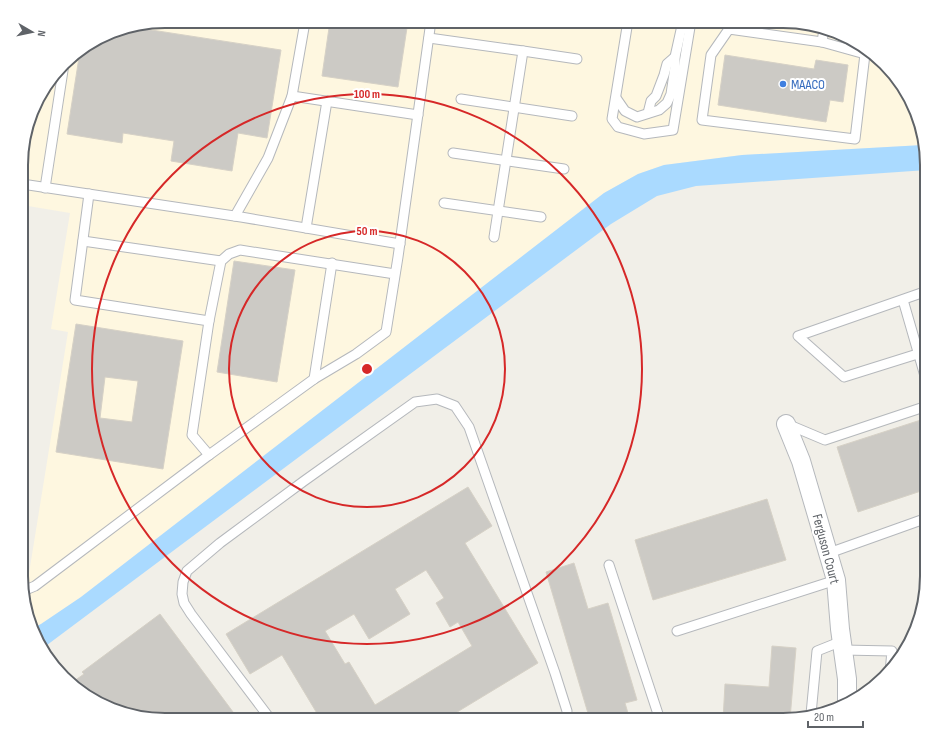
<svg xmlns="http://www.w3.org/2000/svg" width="948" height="741" font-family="'Sofia Sans Condensed',sans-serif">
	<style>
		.commercial { fill: #fef7e0 }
		.water { fill: #aadaff }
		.building { fill: #cccac5; stroke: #d6d1c6; fill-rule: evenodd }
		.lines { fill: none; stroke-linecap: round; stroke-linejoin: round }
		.service-casing { stroke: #b5b8bc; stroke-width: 11 }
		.minor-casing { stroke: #b5b8bc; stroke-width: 20 }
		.service { stroke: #fff; stroke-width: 9 }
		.minor { stroke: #fff; stroke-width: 18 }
		.ring { fill: none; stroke: #d62828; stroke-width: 2 }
		.shop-dot { fill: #3f7fe0; stroke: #fff; stroke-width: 1.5 }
		.labels { text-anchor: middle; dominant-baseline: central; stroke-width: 4; stroke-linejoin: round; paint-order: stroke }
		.shop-label { font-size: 14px; fill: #366cbe; stroke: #fff; text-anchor: start }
		.street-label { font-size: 14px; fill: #5f6368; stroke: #fff }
		.rim { fill: none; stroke: #5f6368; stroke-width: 2 }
		.centre { fill: #d62828; stroke: #fff; stroke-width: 2 }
		.ring-label { font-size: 12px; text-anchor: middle; font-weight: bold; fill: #d62828; stroke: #fff; stroke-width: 4; stroke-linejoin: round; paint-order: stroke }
	</style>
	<rect width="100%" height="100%" fill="#f1efe8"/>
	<path class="commercial" d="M165,21H792L838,32L878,57L916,110L923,145L742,155L664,165L638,174L604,193L81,597L41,624L33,628L25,598L68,332L51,329L70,213L22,205V179L31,121L40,93L70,57L118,29Z"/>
	<path class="water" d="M923,145L927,170L696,186L657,196L611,224L43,648L36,639L33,628L41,624L81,597L604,193L638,174L664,165L742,155Z"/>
	<g class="building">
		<path d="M330,21H408L398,87L322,76Z"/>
		<path d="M132,27L281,50L267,138L238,133L232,171L171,161L174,141L123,133L122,143L67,134L80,51L118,29Z"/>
		<path d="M725,55L814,69L816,60L848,65L843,102L830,100L826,122L718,105Z"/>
		<path d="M234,261L295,270L277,382L217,372Z"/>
		<path d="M76,324L183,341L163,469L56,452ZM105,377L138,381L132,422L100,418Z"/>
		<path d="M927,418V489L858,512L837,447Z"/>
		<path d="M468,487L492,526L465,543L538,663L444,720H321L282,655L250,674L226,634ZM426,570L444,598L436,603L450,627L458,622L472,646L375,705L349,662L345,664L325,631L354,614L369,639L410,614L395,589Z"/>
		<path d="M767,499L786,560L653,600L635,540Z"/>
		<path d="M574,563L588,609L608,603L637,700L625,703L630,720H590L546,572Z"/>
		<path d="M160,614L239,720H156L110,709L70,684L84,674L82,672Z"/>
		<path d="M772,646L796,648L790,719L783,720H723L725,684L769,687Z"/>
	</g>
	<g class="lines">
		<g class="service-casing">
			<g id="service">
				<path d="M628,21L612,119L618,127L644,134L673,130L691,21"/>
				<path d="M729,29L822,42L865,54L855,139L702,120L711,55Z"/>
				<path d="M429,38L523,51L494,237"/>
				<path d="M822,42L824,29"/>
				<path d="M523,51L577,59"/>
				<path d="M292,96L418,115"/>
				<path d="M616,98L625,111L637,117L659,110L667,103L671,94L675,67V57L683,21"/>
				<path d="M461,99L572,116"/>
				<path d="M648,113L651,101L656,96L664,75L667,64L675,57"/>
				<path d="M453,153L564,169"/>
				<path d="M22,184L241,217L400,244"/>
				<path d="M45,188L64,64"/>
				<path d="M89,194L75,300L209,321"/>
				<path d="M444,203L541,217"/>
				<path d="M235,216L268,158L292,96L305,22"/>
				<path d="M306,228L327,101"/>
				<path d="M83,241L221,261"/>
				<path d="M395,274L240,250L229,254L221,261L209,321L192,435L209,455L314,379L356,354L386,332L398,257L431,21"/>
				<path d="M903,300L927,383"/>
				<path d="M927,351L844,377L798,336L927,291"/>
				<path d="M314,379L332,263"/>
				<path d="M787,424L825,440L927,406"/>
				<path d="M829,553L927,518"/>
				<path d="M609,565L660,720"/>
				<path d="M23,591L35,586L209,455"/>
				<path d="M677,631L836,580"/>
				<path d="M843,650L892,651L890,672"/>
				<path d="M811,714L817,651L842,641"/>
				<path d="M271,720L191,614L184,603L182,594L183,582L187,571L220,543L304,481L415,402L437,399L455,406L469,427L555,673L567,711L566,720"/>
			</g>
		</g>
		<g class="minor-casing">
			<path id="minor" d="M786,424L801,461L836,580L840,629L847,679V702"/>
		</g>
		<use href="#service" class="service"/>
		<use href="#minor" class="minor"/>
	</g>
	<g class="ring">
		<circle cx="367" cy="369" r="138"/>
		<circle cx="367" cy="369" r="275"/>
	</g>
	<circle class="shop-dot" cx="783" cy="84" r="4"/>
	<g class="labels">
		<g class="shop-label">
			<text x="791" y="84">MAACO</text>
		</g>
		<g class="street-label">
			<text transform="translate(826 549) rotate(75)">Ferguson Court</text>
		</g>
	</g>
	<path d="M0 0H948V741H0ZM165 28H783A137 137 0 0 1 920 165V576A137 137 0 0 1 783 713H165A137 137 0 0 1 28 576V165A137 137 0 0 1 165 28Z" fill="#fff" fill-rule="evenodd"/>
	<path class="rim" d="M165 28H783A137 137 0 0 1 920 165V576A137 137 0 0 1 783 713H165A137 137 0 0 1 28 576V165A137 137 0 0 1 165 28Z"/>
	<circle cx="367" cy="369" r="6" class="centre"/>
	<g class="ring-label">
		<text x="367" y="98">100 m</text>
		<text x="367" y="235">50 m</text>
	</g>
	<g transform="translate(32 32) rotate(99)" stroke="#ffffff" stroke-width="3" paint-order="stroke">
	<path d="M0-3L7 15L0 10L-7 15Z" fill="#5f6368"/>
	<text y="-6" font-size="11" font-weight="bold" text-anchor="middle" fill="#5f6368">N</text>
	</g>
	<path d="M808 721v6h55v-6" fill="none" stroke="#5f6368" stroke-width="2"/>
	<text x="814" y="721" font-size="12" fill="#5f6368" stroke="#ffffff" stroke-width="3" paint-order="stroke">20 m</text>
</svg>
